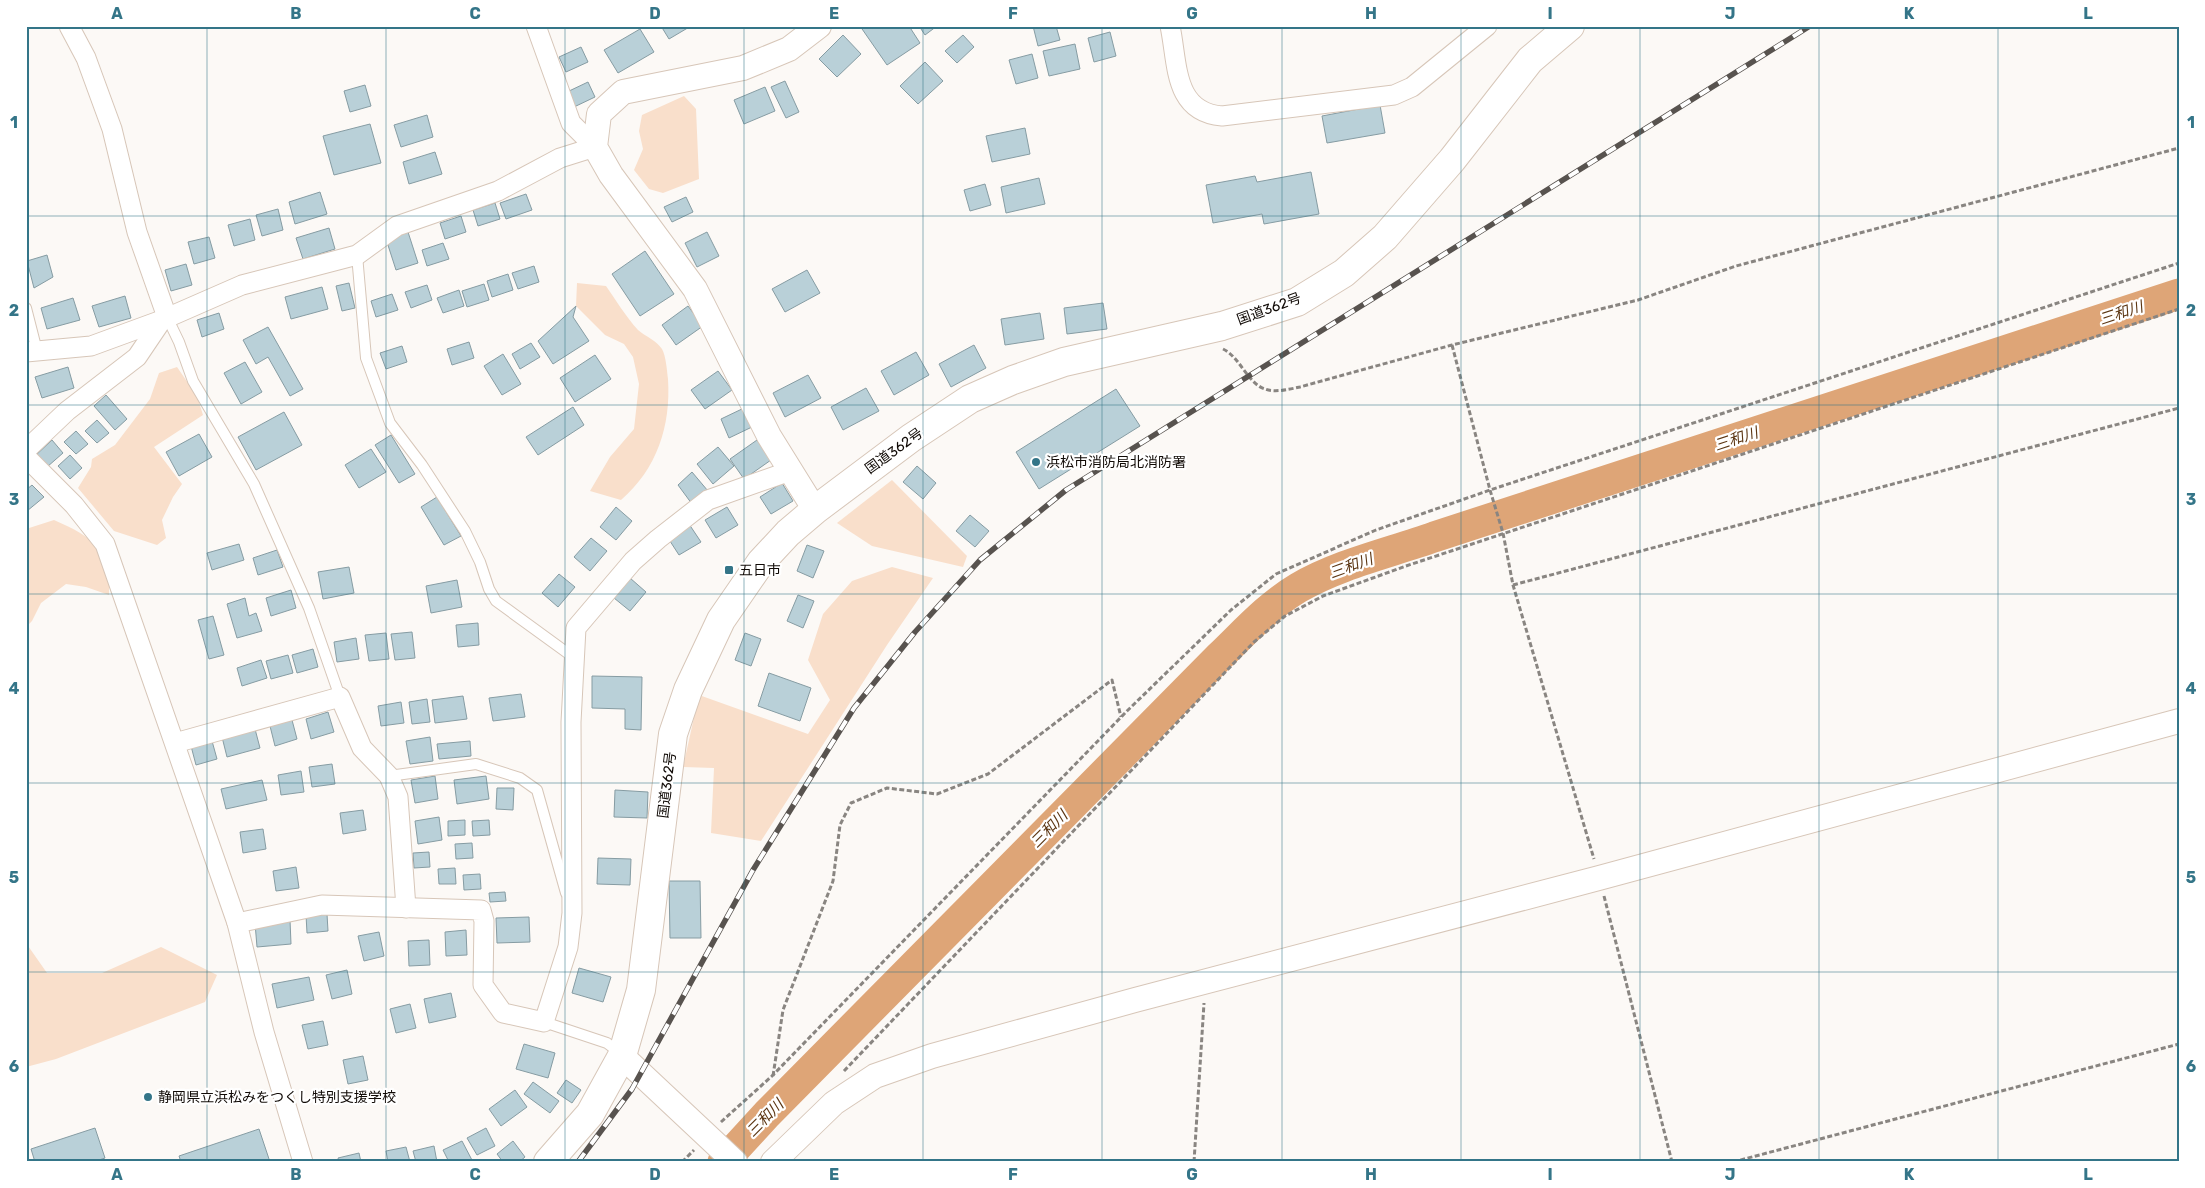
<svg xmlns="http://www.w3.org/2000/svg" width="2205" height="1188" font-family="Rubik,'Noto Sans JP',sans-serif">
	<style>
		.green { fill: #f9dfcb }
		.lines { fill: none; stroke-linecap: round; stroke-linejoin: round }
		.river { stroke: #dea577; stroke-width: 31 }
		.building { fill: #b9d0d8; stroke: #869ca3 }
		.service-casing { stroke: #d7c6b8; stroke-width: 12 }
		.minor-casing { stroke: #d7c6b8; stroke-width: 21 }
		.tertiary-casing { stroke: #d7c6b8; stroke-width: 26 }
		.trunk-casing { stroke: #d7c6b8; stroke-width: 30 }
		.path { stroke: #898581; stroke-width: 3; stroke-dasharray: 5 2.5; stroke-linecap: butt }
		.service { stroke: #fff; stroke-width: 10 }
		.minor { stroke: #fff; stroke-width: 19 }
		.tertiary { stroke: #fff; stroke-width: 24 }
		.trunk { stroke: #fff; stroke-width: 28 }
		.rail-casing { stroke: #58534f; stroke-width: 5.5 }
		.rail { stroke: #fff; stroke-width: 4; stroke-dasharray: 11; stroke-linecap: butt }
		.grid { fill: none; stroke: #347588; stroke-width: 1; stroke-opacity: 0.55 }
		.poi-dot { fill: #347588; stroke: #fff; stroke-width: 2 }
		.labels { text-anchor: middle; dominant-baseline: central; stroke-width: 4.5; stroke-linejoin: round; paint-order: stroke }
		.street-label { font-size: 14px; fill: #100a06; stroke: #fff }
		.poi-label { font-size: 14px; fill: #100a06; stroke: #fff; text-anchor: start }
		.water-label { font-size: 15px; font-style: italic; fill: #5c3613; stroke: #fff }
		.neatline { fill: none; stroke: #347588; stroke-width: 2 }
		.grid-label { font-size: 16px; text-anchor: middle; font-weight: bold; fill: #347588 }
	</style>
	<rect width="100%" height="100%" fill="#fcf9f6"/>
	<g class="green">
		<path d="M684,96L696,109L699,179L663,193L649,189L634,170L643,149L639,131L642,115Z"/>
		<path d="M577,283L606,286C616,300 626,317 638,330C645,336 657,341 662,349C666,356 667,371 668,379C671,426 657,469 621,500L590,491L610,457L634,429L639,384L633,357L624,344L605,335L576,306Z"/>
		<path d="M177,367L197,396L203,415L154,447L182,484L173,497L162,520L166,538L157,545L114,531L78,488L91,467L92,459L115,445L150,399L159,373Z"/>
		<path d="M892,480L967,556L963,567L872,546L837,523Z"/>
		<path d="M54,520C93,537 111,549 109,595L86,587L66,584L41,603L32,621L26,627V529Z"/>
		<path d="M892,567L933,578L887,645L761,841L711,833L714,768L683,767L699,695L808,734L830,700L808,660L823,614L852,581Z"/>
		<path d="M26,943L47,973H102L161,947L217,975L205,1002L56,1059L26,1067Z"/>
	</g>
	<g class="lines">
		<path class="river" d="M723,1162L767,1114L1220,656C1245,632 1268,606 1298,588C1339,564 1389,553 1434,537L2179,294"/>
	</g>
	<g class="building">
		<path d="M661,26H691L669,39Z"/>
		<path d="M860,26H909L920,43L887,65Z"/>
		<path d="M919,26H937L925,35Z"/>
		<path d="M1033,26H1056L1060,40L1038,46Z"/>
		<path d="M640,29L654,52L618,73L604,50Z"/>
		<path d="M1110,32L1116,56L1094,62L1088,38Z"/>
		<path d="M843,35L861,54L837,77L819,59Z"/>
		<path d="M963,35L974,47L957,63L945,51Z"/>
		<path d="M1075,44L1080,69L1049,76L1043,51Z"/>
		<path d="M581,47L588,62L566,72L559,57Z"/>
		<path d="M1032,54L1038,78L1016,84L1009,60Z"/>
		<path d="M925,62L943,81L918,104L900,86Z"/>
		<path d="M785,81L799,112L786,118L771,87Z"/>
		<path d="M588,82L595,97L574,107L567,92Z"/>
		<path d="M365,85L371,106L350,112L344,91Z"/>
		<path d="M765,87L775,111L744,124L734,100Z"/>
		<path d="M1380,105L1385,133L1327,143L1322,116Z"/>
		<path d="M427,115L433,137L401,147L394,125Z"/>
		<path d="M370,124L381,163L334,175L323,136Z"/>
		<path d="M1025,128L1030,154L992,162L986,136Z"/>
		<path d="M435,152L442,174L409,184L403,162Z"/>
		<path d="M1311,172L1319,214L1264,224L1262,214L1213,223L1206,185L1255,176L1257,182Z"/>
		<path d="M1039,178L1045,204L1006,213L1001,187Z"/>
		<path d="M985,184L991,205L970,211L964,190Z"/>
		<path d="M320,192L327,214L295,224L289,202Z"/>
		<path d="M526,194L532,210L506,219L500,203Z"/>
		<path d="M686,197L693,212L672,222L664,207Z"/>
		<path d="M495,203L500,219L478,226L473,210Z"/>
		<path d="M278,209L283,230L262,236L256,215Z"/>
		<path d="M461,216L466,232L445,239L440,223Z"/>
		<path d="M250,219L255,240L234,246L228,225Z"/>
		<path d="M329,228L335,249L303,259L296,238Z"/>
		<path d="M408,232L418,263L396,270L386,239Z"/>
		<path d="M707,232L719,256L697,267L685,243Z"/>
		<path d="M209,237L215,258L194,264L188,242Z"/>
		<path d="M443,243L449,259L427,266L422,250Z"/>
		<path d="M645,251L674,294L640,316L612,274Z"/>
		<path d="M47,255L53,277L34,288L27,261Z"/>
		<path d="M186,264L192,285L171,291L165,270Z"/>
		<path d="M534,266L539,282L518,289L512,273Z"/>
		<path d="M807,270L820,293L785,312L772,289Z"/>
		<path d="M508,274L513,290L492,297L487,281Z"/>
		<path d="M349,283L355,308L342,311L336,286Z"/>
		<path d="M484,284L489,300L467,307L462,291Z"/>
		<path d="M427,285L432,300L411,308L405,292Z"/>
		<path d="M322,287L328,309L291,319L285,297Z"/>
		<path d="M459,290L464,306L443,313L437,298Z"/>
		<path d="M392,294L398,310L376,317L371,301Z"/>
		<path d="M125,296L131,318L99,327L92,306Z"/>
		<path d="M73,298L80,320L47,329L41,308Z"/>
		<path d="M1103,303L1107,329L1067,334L1064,308Z"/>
		<path d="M576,306L573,317L589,341L553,364L538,341Z"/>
		<path d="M688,306L703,326L676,345L662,325Z"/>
		<path d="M219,313L224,329L202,337L197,320Z"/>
		<path d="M1040,313L1044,339L1005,345L1001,319Z"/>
		<path d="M268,327L303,389L290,396L268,357L256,364L243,340Z"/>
		<path d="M469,342L474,358L452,365L447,349Z"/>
		<path d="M531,343L540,357L520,369L512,354Z"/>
		<path d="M974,345L986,368L951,387L939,364Z"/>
		<path d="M402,346L407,362L386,369L380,353Z"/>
		<path d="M916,352L929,375L894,395L881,371Z"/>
		<path d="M503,354L521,384L502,395L484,366Z"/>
		<path d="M595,355L611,379L575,402L560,378Z"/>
		<path d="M245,362L262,392L241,404L224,373Z"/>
		<path d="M68,367L74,388L42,398L35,377Z"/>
		<path d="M718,371L732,390L705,409L691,390Z"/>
		<path d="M808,375L821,398L785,417L773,393Z"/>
		<path d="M866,388L879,411L843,430L831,407Z"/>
		<path d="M1116,389L1140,426L1039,489L1016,452Z"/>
		<path d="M106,395L127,419L115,430L94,406Z"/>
		<path d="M573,407L584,425L538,455L526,437Z"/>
		<path d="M744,408L752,427L729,438L721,419Z"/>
		<path d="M284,412L302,445L256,470L238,437Z"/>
		<path d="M97,420L109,433L97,443L85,431Z"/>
		<path d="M76,431L88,444L76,454L64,442Z"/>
		<path d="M199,434L212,457L179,476L166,452Z"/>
		<path d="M391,435L415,474L399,483L375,445Z"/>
		<path d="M52,440L63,453L47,467L36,455Z"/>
		<path d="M757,440L771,460L744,479L730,459Z"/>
		<path d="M718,447L734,466L713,484L697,464Z"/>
		<path d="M371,449L386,472L359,488L345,465Z"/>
		<path d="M70,455L82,468L70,479L58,466Z"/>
		<path d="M917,466L936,483L923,499L903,482Z"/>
		<path d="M692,472L708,491L692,504L678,485Z"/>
		<path d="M782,483L793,501L771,514L760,497Z"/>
		<path d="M32,485L44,497L27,511L26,490Z"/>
		<path d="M437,497L461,536L444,545L421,507Z"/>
		<path d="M616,507L632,521L616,540L600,527Z"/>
		<path d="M727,507L738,525L716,538L705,520Z"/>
		<path d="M970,515L989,531L975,547L956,531Z"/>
		<path d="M689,524L701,542L679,555L668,538Z"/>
		<path d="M591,538L607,551L590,571L574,557Z"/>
		<path d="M239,544L244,560L212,570L207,553Z"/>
		<path d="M807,545L824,551L813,578L797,571Z"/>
		<path d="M277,550L283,567L258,575L253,558Z"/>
		<path d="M349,567L354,593L323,599L318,572Z"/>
		<path d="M559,574L575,587L558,607L542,593Z"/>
		<path d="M630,578L646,592L630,611L614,598Z"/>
		<path d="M457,580L462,607L431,613L426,586Z"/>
		<path d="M291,590L296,608L271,616L266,598Z"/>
		<path d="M798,595L814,601L803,628L787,621Z"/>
		<path d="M245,598L249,616L256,613L262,631L237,638L227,604Z"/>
		<path d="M213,616L224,655L209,659L198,620Z"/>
		<path d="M478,623L479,645L458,647L456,625Z"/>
		<path d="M412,632L415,658L395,660L391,634Z"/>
		<path d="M386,633L389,659L369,661L365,635Z"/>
		<path d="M745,633L761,639L751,666L735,660Z"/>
		<path d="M356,638L359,659L337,662L334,642Z"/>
		<path d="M313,649L318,667L297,673L292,655Z"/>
		<path d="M288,655L293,673L271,679L266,661Z"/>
		<path d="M261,660L267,678L242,686L237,668Z"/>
		<path d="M769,673L811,688L800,721L758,706Z"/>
		<path d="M592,676L642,677L641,730L625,729V709L592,708Z"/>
		<path d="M521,694L525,717L493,721L489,698Z"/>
		<path d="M463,696L467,719L435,723L432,700Z"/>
		<path d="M427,699L430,722L412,724L409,702Z"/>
		<path d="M401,702L404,723L381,726L378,706Z"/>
		<path d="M328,712L334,732L311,739L306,719Z"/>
		<path d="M292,720L297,739L275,746L270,726Z"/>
		<path d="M255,729L260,748L227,757L222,737Z"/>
		<path d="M430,737L433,761L410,764L406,741Z"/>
		<path d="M212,741L217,759L196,765L191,746Z"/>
		<path d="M470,741L471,756L439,759L437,744Z"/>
		<path d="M332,764L335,784L312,787L309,767Z"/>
		<path d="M301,771L304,792L281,795L278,775Z"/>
		<path d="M435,776L438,799L415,803L411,780Z"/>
		<path d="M486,776L489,799L457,804L454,780Z"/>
		<path d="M262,780L267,800L226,809L221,789Z"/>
		<path d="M497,788H514L513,810L496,809Z"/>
		<path d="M615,790L648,792L647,818L614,817Z"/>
		<path d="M363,810L366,830L343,834L340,813Z"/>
		<path d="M439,817L442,840L418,844L415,821Z"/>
		<path d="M465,820V835L448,836V821Z"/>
		<path d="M489,820L490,835L473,836L472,821Z"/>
		<path d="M263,829L266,849L243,853L240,832Z"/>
		<path d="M472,843L473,858L456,859L455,844Z"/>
		<path d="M429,852L430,867L414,868L413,853Z"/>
		<path d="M598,858L631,859L630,885L597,884Z"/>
		<path d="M296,867L299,888L276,891L273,871Z"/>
		<path d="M455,868L456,884H439L438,869Z"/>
		<path d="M480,874L481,889L464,890L463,875Z"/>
		<path d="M669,881H700L701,938H670Z"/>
		<path d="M505,892L506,901L490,902L489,893Z"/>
		<path d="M327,914L328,931L307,933L306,915Z"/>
		<path d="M529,917L530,942L497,943L496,918Z"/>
		<path d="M290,920L291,944L257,947L255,923Z"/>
		<path d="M466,930L467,955L446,956L445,932Z"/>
		<path d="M379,932L384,956L364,961L358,936Z"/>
		<path d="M429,940L430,965L409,966L408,941Z"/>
		<path d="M579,968L611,977L603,1002L572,993Z"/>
		<path d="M347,970L352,994L332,999L326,975Z"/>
		<path d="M309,977L314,1000L277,1008L272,984Z"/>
		<path d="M451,993L456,1017L429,1023L424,999Z"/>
		<path d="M410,1004L416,1028L396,1033L390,1009Z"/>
		<path d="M323,1021L328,1045L308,1049L302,1025Z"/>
		<path d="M524,1044L555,1053L548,1078L516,1069Z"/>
		<path d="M363,1056L368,1080L348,1084L343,1060Z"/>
		<path d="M566,1080L581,1090L572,1103L557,1093Z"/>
		<path d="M533,1082L559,1101L550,1113L524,1094Z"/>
		<path d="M515,1090L527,1107L501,1126L489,1109Z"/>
		<path d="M95,1128L105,1158L93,1162H35L31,1149Z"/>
		<path d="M486,1128L495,1146L477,1155L467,1138Z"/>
		<path d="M259,1129L270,1162H181L179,1156Z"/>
		<path d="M462,1141L473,1162H449L443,1150Z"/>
		<path d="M513,1141L525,1157L519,1162H503L497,1154Z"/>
		<path d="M434,1146L437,1162H416L413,1151Z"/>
		<path d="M406,1147L410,1162H388L386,1151Z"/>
		<path d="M359,1153L361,1162H339L338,1158Z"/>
	</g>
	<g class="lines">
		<g class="service-casing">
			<g id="service">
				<path d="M357,255L366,358L390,423L422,465L465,531L480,562L489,589L496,601L573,657"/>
				<path d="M26,308L37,351"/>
				<path d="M167,317L179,342L193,381L254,484L309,608L340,697"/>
				<path d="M389,776L476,764L520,778L537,790L566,893"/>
				<path d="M544,1022L607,1043L620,1053"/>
			</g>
		</g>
		<g class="minor-casing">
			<g id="minor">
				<path d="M69,26L86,58L112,129L137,232L167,317"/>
				<path d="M1170,26C1178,63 1173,112 1222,116L1394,95L1412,87L1487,26"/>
				<path d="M26,352L91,346L162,320L242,285L357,255L397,226L498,191L560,158L595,147L571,123L536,26"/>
				<path d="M26,450L67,411L137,357L162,320"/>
				<path d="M26,457L74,505L105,544L237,923L264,1032L303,1162"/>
				<path d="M175,743L340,697L362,748L389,776L398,797L406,908"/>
				<path d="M237,923L322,905L481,910L484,921L483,985L503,1013L544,1022L568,947L572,913L571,722L576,628L633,561L658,539L708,500L790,471"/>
			</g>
		</g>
		<g class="tertiary-casing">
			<g id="tertiary">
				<path d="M815,510L769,436L695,289L611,175L595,147L599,114L623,92L743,68L789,49L819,26"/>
				<path d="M622,1056L735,1162"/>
				<path d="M773,1162L834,1103L875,1076L932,1056L1135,1000L1599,878L2179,721"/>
			</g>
		</g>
		<g class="trunk-casing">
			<path id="trunk" d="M548,1162L590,1114L622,1056L641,990L673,734L688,690L721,620L761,562L788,533L815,510L911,438L970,399L1013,380L1064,362L1222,326L1297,302L1344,273L1385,237L1452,160L1530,60L1570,26"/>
		</g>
		<g class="path">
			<path d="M1452,345L1490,490L1503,533L1513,585L1594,859"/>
			<path d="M1223,349C1240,357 1248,384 1265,389C1275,393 1290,389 1300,387L1452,345L1638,300L1736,266L2179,148"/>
			<path d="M1513,585L2179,408"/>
			<path d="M1604,896L1672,1162"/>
			<path d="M844,1071L1254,642L1285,616L1323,596L1406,566L2179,309"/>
			<path d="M773,1076L783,1010L833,881L840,825L851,803L887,788L937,794L988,774L1112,680L1121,717"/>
			<path d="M721,1122L772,1076L1127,711L1231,610L1276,574L1376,530L1490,490L2179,263"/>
			<path d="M682,1162L694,1150"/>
			<path d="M1194,1162L1204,1003"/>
			<path d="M1733,1162L2179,1044"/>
		</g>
		<use href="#service" class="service"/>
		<use href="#minor" class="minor"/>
		<use href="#tertiary" class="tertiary"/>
		<use href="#trunk" class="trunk"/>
		<g class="rail-casing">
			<path id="rail" d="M578,1162L632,1089L753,870L854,708L915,632L980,560L1066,490L1810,26"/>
		</g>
		<use href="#rail" class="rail"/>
	</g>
	<path class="grid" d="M207,26V1162M386,26V1162M565,26V1162M744,26V1162M923,26V1162M1102,26V1162M1282,26V1162M1461,26V1162M1640,26V1162M1819,26V1162M1998,26V1162M26,216H2179M26,405H2179M26,594H2179M26,783H2179M26,972H2179"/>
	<g class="poi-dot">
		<circle cx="1036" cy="462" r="5"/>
		<rect x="724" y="565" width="10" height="10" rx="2.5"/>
		<circle cx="148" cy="1097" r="5"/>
	</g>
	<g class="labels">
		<g class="street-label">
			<text transform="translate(1269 309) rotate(-20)">国道362号</text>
			<text transform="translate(894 451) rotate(-36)">国道362号</text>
			<text transform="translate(667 785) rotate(-83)">国道362号</text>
		</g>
		<g class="poi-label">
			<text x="1046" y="462">浜松市消防局北消防署</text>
			<text x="739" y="570">五日市</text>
			<text x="158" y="1097">静岡県立浜松みをつくし特別支援学校</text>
		</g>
		<g class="water-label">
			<text transform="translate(2121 313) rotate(-18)">三和川</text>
			<text transform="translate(1736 439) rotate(-18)">三和川</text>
			<text transform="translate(1351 566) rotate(-20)">三和川</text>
			<text transform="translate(1049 829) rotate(-45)">三和川</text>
			<text transform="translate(765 1118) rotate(-45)">三和川</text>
		</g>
	</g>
	<rect width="2205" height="1188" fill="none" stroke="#ffffff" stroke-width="55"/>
	<rect x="28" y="28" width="2150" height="1132" class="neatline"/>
	<g class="grid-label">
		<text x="117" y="19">A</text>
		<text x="296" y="19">B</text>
		<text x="475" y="19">C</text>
		<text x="655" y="19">D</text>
		<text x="834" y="19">E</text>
		<text x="1013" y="19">F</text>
		<text x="1192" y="19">G</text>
		<text x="1371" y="19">H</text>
		<text x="1550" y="19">I</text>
		<text x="1730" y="19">J</text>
		<text x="1909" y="19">K</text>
		<text x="2088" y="19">L</text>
		<text x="14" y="128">1</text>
		<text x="2191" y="128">1</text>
		<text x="14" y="316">2</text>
		<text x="2191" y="316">2</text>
		<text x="14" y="505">3</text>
		<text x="2191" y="505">3</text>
		<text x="14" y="694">4</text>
		<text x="2191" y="694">4</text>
		<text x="14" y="883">5</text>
		<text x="2191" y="883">5</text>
		<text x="14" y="1072">6</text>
		<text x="2191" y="1072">6</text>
		<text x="117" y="1180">A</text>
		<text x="296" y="1180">B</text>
		<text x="475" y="1180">C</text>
		<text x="655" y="1180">D</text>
		<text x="834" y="1180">E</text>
		<text x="1013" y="1180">F</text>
		<text x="1192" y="1180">G</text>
		<text x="1371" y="1180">H</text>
		<text x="1550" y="1180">I</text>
		<text x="1730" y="1180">J</text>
		<text x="1909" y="1180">K</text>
		<text x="2088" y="1180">L</text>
	</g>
</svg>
